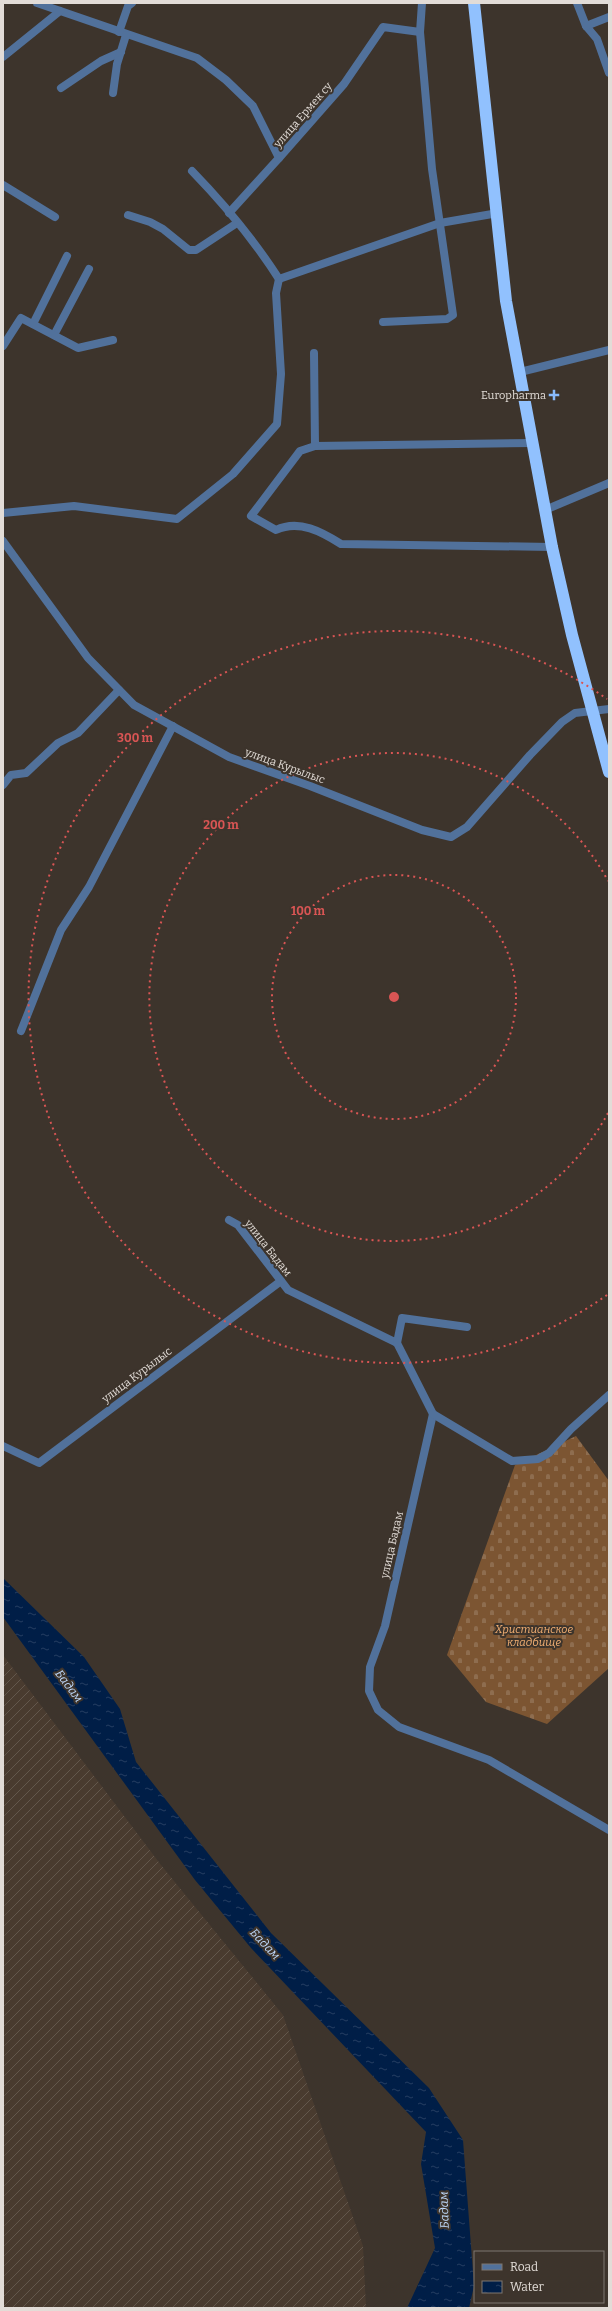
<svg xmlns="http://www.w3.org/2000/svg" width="612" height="2311" font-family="Bitter,serif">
<defs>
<pattern id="industrial-furrows" width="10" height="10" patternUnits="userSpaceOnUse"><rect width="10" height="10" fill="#493b2f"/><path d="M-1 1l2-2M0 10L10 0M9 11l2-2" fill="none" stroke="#63574c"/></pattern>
<pattern id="cemetery-stones" width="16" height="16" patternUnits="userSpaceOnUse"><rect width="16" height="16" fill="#7c5532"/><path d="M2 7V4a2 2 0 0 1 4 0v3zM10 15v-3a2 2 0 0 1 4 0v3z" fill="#8e6d4f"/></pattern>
<pattern id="water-ripples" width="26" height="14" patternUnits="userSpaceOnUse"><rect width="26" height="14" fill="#001e47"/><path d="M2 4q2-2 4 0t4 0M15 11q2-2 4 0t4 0" fill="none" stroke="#253e61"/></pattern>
</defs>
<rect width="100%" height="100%" fill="#3d342c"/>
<path fill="url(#industrial-furrows)" d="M3 1655 161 1865 283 2015 363 2246 366 2308H3Z"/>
<path fill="url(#cemetery-stones)" d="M576 1436 609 1481V1668L547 1724 486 1702 447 1655 515 1465Z"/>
<path fill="url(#water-ripples)" d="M3 1578 84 1657 120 1709 136 1762 271 1933 429 2088 463 2140 474 2286 469 2308H407L435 2248 421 2164 426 2132 251 1948 195 1880 3 1617Z"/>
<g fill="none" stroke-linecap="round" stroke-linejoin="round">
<g stroke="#51719b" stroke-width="8">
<path d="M37 3 197 58 226 80 253 106 279 158 344 84 383 27 420 32"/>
<path d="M577 3 586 26 597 39 609 73"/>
<path d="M586 26 609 17"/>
<path d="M119 32 128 6 132 3"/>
<path d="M3 57 60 11"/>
<path d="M61 88 101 61 121 52"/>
<path d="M113 93 117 64 126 35"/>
<path d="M192 171C224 204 254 240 279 279L440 223 498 213"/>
<path d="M3 185 55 217"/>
<path d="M229 213 279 158"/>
<path d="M128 215 150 222 163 229 189 250H196L237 223"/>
<path d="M383 322 447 319 453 315 432 169 420 32 422 3"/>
<path d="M33 324 67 256"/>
<path d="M54 335 89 269"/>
<path d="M3 346 21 318 78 348 113 340"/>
<path d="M314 353 315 446 533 443"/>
<path d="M520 372 609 350"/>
<path d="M315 446 300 451 251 516 276 530C299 519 322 532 341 544L552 547"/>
<path d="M545 510 609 483"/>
<path d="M3 513 74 506 177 519 233 474 277 424 281 374 276 293 279 279"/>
<path d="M3 541 88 658 134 705 229 757 310 786 422 830 451 837 467 827 530 755 562 722 575 713 609 709"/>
<path d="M3 785 11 775 26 773 58 743 78 733 119 690"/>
<path d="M21 1031 61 930 89 887 173 726"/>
<path d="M229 1220 238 1225 288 1290 397 1343 433 1414 385 1626 370 1667 369 1691 378 1710 399 1727 489 1760 609 1830"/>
<path d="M397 1343 402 1318 467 1327"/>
<path d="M433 1414 512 1461 538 1459 549 1453 571 1429 609 1395"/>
<path d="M3 1446 39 1463 281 1281"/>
</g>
<path stroke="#91c1fe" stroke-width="12" d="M474 3 506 301 552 547 572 635 609 772"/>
</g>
<g fill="none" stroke="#d95554" stroke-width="2" stroke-dasharray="2 4">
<circle cx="394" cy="997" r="122"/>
<path d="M608 1113A244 244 0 1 1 608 881"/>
<path d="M607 1295A366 366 0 1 1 607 699"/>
</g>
<path fill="#88bafc" stroke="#3d342c" stroke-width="1.5" d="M552 389h4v4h4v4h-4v4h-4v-4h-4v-4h4z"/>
<g text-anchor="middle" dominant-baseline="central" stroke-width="4" stroke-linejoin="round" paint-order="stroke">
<g font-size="11" fill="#e2dcd7" stroke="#3d342c">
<text transform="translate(303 115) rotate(-49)">улица Ермек су</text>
<text transform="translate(285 766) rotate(20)">улица Курылыс</text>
<text transform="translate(268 1248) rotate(52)">улица Бадам</text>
<text transform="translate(137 1375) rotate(-37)">улица Курылыс</text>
<text transform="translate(392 1545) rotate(-77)">улица Бадам</text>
</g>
<g font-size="11" fill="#e2dcd7" stroke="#3d342c" text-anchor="end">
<text x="546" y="395">Europharma</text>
</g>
<g font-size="11" font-style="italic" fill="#f4b073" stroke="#3d342c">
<text x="534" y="1629">Христианское<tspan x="534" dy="13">кладбище</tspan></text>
</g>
<g font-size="12" font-style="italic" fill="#c1dcfe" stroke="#3d342c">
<text transform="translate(69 1686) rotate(53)">Бадам</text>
<text transform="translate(265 1944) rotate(47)">Бадам</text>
<text transform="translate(444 2210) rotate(-92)">Бадам</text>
</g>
</g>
<circle cx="394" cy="997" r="6" fill="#d95554" stroke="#3d342c" stroke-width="2"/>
<g font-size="12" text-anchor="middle" font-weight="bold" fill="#d95554" stroke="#3d342c" stroke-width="4" stroke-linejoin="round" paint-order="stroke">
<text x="135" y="742">300 m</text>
<text x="221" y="829">200 m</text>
<text x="308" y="915">100 m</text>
</g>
<rect width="612" height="2311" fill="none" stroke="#e2dcd7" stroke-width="8"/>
<rect x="474" y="2251" width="130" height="52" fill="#3d342c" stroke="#7f7770"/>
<rect x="482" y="2264" width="20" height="6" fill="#51719b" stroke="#7f7770"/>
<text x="510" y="2271" font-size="12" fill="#e2dcd7">Road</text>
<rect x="482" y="2281" width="20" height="12" fill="url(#water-ripples)" stroke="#7f7770"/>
<text x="510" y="2291" font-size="12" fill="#e2dcd7">Water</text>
</svg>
